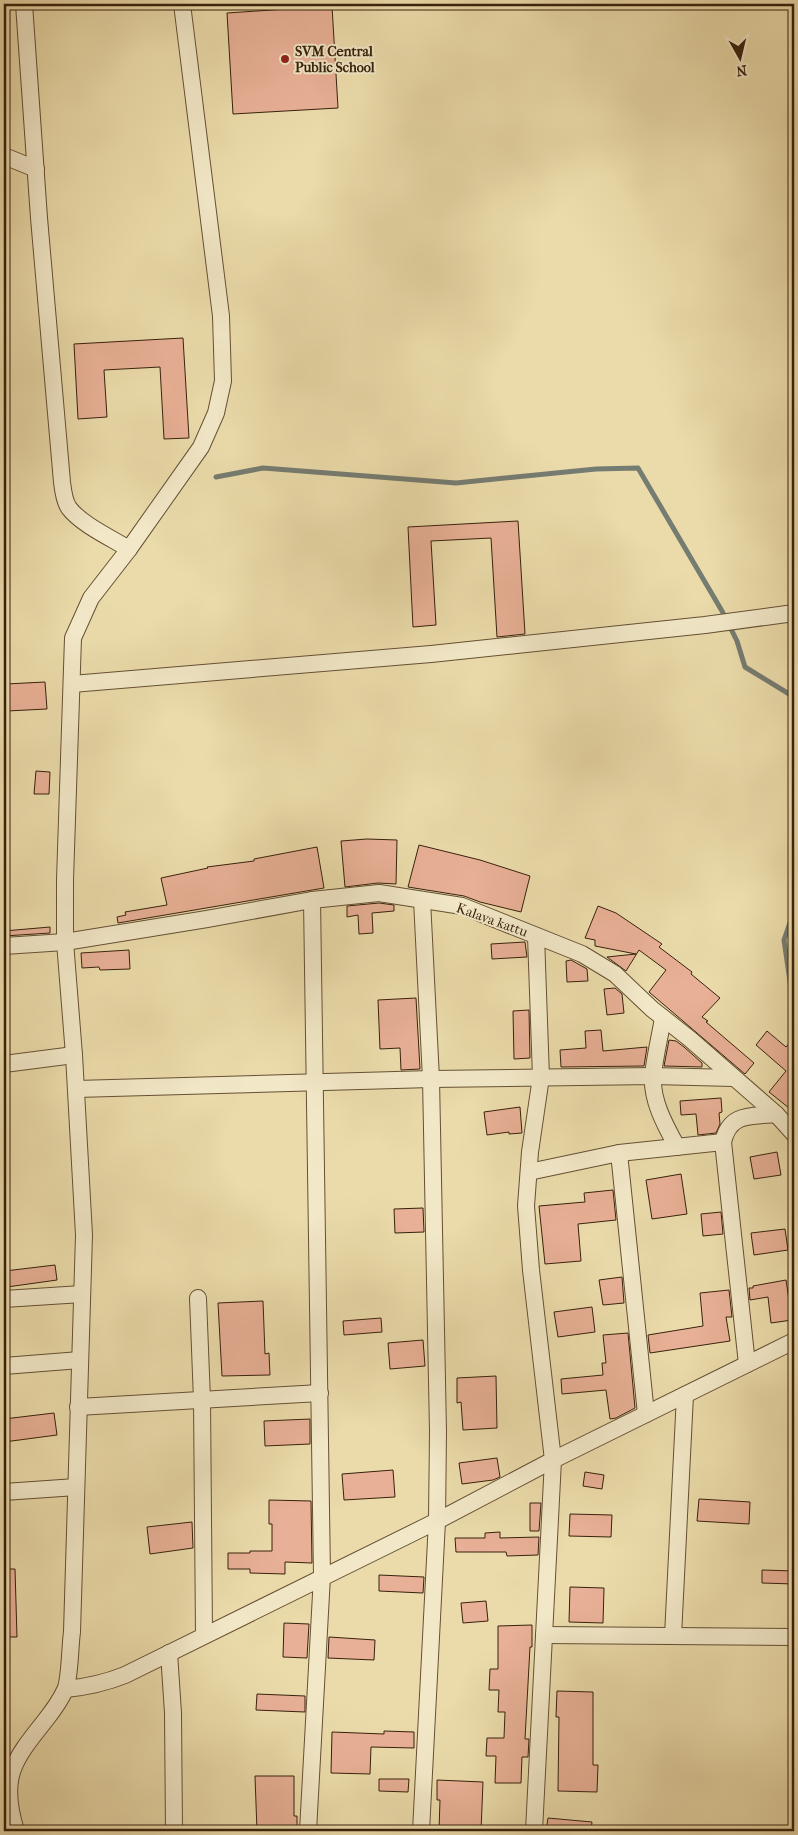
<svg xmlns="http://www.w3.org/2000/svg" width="798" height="1835" font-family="'IM FELL French Canon',serif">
<rect width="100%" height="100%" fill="#ebdbaa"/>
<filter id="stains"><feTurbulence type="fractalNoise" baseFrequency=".004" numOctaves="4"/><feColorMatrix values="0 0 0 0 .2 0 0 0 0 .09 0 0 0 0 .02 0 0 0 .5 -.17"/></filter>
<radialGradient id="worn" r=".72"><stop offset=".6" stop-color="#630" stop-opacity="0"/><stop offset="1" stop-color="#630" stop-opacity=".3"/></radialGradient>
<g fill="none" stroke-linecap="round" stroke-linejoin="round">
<g stroke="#757c71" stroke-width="5">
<path d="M216 477 263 468 456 483 596 469 638 468 722 611 737 641 745 667 794 697"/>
<path d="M794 911 784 940 794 1009"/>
</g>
</g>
<g fill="#e8b096" stroke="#38210c">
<path d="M332 6 338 108 233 114 227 13Z"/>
<path d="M183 338 189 438 164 439 160 367 104 370 107 417 78 419 74 344Z"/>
<path d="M518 521 525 634 497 637 491 538 431 541 436 625 413 627 408 527Z"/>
<path d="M45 682 47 709 7 711 6 684Z"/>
<path d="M36 771 50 772 49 794H34Z"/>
<path d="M367 839 397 840 396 884 378 883 345 887 341 841Z"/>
<path d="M419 845 480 860 530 876 521 912 480 902 464 896 408 887Z"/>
<path d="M317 847 324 888 118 923 117 917 126 915 125 912 167 905 161 878 208 868 207 867 254 861V859Z"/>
<path d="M379 903 394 905V911L372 913 373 933 359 934 358 915 347 917V906Z"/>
<path d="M598 906 616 913 662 944 659 947 692 972 691 974 720 998 702 1017 708 1021 706 1022 754 1063 745 1074 649 992 666 970 639 950 626 971 607 957 636 954 595 946V940L585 938Z"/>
<path d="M50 927V933L4 936V931Z"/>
<path d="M525 942 527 957 492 959 491 944Z"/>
<path d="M129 950 130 969 100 970 99 967 82 968 81 953Z"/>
<path d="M571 960 587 969 588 981 567 982 566 961Z"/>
<path d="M615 988 622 994 624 1013 607 1015 604 989Z"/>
<path d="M416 998 420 1069 401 1070 400 1048 380 1049 378 1000Z"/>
<path d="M529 1010 530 1058 514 1059 513 1011Z"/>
<path d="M601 1030 603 1051 647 1047 644 1066 561 1067 560 1050 586 1048 585 1031Z"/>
<path d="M767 1031 786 1047 794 1038V1112L769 1092 786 1071 756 1045Z"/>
<path d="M669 1040 676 1041 684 1047 702 1063V1067L664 1066Z"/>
<path d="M721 1098 722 1112 719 1113 720 1124 716 1133 698 1135 696 1114 681 1115 680 1101Z"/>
<path d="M520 1107 522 1133 509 1134V1132L487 1135 484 1112Z"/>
<path d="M777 1152 781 1175 754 1179 750 1157Z"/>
<path d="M681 1174 687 1214 652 1219 646 1180Z"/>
<path d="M613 1190 616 1220 578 1224 581 1261 545 1264 539 1206 585 1202 584 1193Z"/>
<path d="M423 1208 424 1232 395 1233 394 1209Z"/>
<path d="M721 1212 723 1234 703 1236 701 1214Z"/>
<path d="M785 1229 788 1250 754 1255 751 1233Z"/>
<path d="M55 1265 57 1280 7 1287 5 1271Z"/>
<path d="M622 1277 624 1303 603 1305 599 1280Z"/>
<path d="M786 1280 792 1320 771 1323 768 1297 750 1300 749 1288H753V1286Z"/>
<path d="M729 1290 732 1317H726L730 1341 650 1353 648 1335 703 1326 700 1293Z"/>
<path d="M263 1301 265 1354 269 1353 270 1375 222 1376 218 1303Z"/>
<path d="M592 1307 595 1332 558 1337 554 1312Z"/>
<path d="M381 1318 382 1332 344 1335 343 1321Z"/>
<path d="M628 1333 635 1408 616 1418 610 1419 606 1390 562 1394 561 1379 603 1375 602 1363H606L603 1335Z"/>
<path d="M423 1340 425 1366 390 1369 388 1343Z"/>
<path d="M496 1376 497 1428 463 1430 461 1402 457 1403V1378Z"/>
<path d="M54 1413 57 1435 4 1442V1419Z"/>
<path d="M310 1419V1444L265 1446 264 1421Z"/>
<path d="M497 1458 500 1477 493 1480 462 1484 459 1463Z"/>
<path d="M393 1470 395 1497 344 1500 342 1474Z"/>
<path d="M585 1472 604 1475 602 1489 583 1486Z"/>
<path d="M699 1499 750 1502 749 1524 697 1521Z"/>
<path d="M269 1500 311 1501 312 1563 285 1562V1574L250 1573V1569H228V1553H250V1551H272V1524H269Z"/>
<path d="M530 1503H541L539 1531H530Z"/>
<path d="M570 1514 612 1515 611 1537 569 1536Z"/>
<path d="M192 1522 193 1548 150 1554 147 1527Z"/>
<path d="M500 1532V1538L539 1537 538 1555 507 1556 506 1552H456L455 1538H485V1533Z"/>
<path d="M4 1569H15L17 1637H4Z"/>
<path d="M762 1570 794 1571V1584L762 1583Z"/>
<path d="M379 1575 424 1577 423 1593 379 1591Z"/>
<path d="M570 1587 604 1588 603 1623 569 1622Z"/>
<path d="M486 1601 488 1621 463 1623 461 1603Z"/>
<path d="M284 1623 309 1624 307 1658 283 1657Z"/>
<path d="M532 1625V1647H530L525 1739H529L528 1757H522L521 1783H495L496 1756H486L487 1738H504L505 1712H498L499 1690H489L490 1669H498V1626Z"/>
<path d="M329 1637 375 1640 374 1660 328 1658Z"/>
<path d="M557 1691 593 1692V1765H598L597 1792 558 1791 559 1717H556Z"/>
<path d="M257 1694 305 1696V1712L256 1710Z"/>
<path d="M384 1731 414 1732V1748L371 1747 370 1774 331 1773 332 1732 384 1734Z"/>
<path d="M255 1776H294V1816H297V1831H257Z"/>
<path d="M379 1779H409L408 1792 379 1791Z"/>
<path d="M437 1780 483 1782 481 1831H439L440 1800H437Z"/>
<path d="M548 1818 592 1822 591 1831H546Z"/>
</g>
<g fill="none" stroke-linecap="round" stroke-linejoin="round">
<g stroke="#655034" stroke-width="18">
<g id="street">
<path d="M24 4 39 218 62 482C63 490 64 501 69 508 81 524 111 538 129 549"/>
<path d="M4 156 36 169"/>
<path d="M72 684 431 654 705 625 794 613"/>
<path d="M4 946 65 942 207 919 312 900 379 893 462 906 582 954 615 974 652 1009 690 1039 776 1114 794 1134"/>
<path d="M663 1018C660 1036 655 1056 653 1075 651 1100 665 1125 677 1147"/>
<path d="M4 1064 74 1055"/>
<path d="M76 1089 431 1079 653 1076 733 1078"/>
<path d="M619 1153 646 1414"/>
<path d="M529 1172 619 1153 723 1142"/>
<path d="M198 1298 202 1400 204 1635"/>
<path d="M4 1299 82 1294"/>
<path d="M747 1364 723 1142C730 1112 751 1117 776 1114"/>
<path d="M4 1366 80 1360"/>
<path d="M78 1407 320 1393"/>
<path d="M4 1492 76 1487"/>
<path d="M544 1635 794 1637"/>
<path d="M673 1636 685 1395"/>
<path d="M169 1653 173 1713 174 1831"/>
<path d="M66 1689C87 1687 105 1683 125 1675L437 1521 553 1460 794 1341"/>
<path d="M16 1831C0 1779 12 1762 44 1722 52 1712 60 1701 65 1690 70 1680 70 1645 72 1632L84 1235 74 1055 65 942V880L73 638 91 598 129 549 201 447 216 413 223 381 221 316 182 4"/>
<path d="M308 1831 322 1576 312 900"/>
<path d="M421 1831 437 1521 438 1431 431 1079 422 900"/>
<path d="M534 1831 553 1460 531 1270 526 1206 530 1152 541 1077 536 936"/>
</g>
</g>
<use href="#street" stroke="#f2e8c8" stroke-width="16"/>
</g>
<circle fill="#8f2418" stroke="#f2e8c8" stroke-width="2" cx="285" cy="59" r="5"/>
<g text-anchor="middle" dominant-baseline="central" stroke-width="4" stroke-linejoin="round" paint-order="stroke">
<g font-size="14" font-weight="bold" fill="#38210c" stroke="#f2e8c8" text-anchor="start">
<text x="295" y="51">SVM Central<tspan x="295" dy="16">Public School</tspan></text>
</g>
<g font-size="14" fill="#38210c" stroke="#f2e8c8">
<text transform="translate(492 920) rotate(20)">Kalava kattu</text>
</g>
</g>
<rect width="798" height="1835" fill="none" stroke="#ebdbaa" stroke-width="20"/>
<rect x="5" y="5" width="788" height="1825" fill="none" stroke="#38210c" stroke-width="2.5"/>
<rect x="10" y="10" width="778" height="1815" fill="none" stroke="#38210c"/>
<g transform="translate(740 58) rotate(172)" stroke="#f2e8c8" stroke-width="4" paint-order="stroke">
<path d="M0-4L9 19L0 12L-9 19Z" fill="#38210c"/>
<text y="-8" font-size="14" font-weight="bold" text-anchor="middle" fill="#38210c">N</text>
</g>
<rect width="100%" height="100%" filter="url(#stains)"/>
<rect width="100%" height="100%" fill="url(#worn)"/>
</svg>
